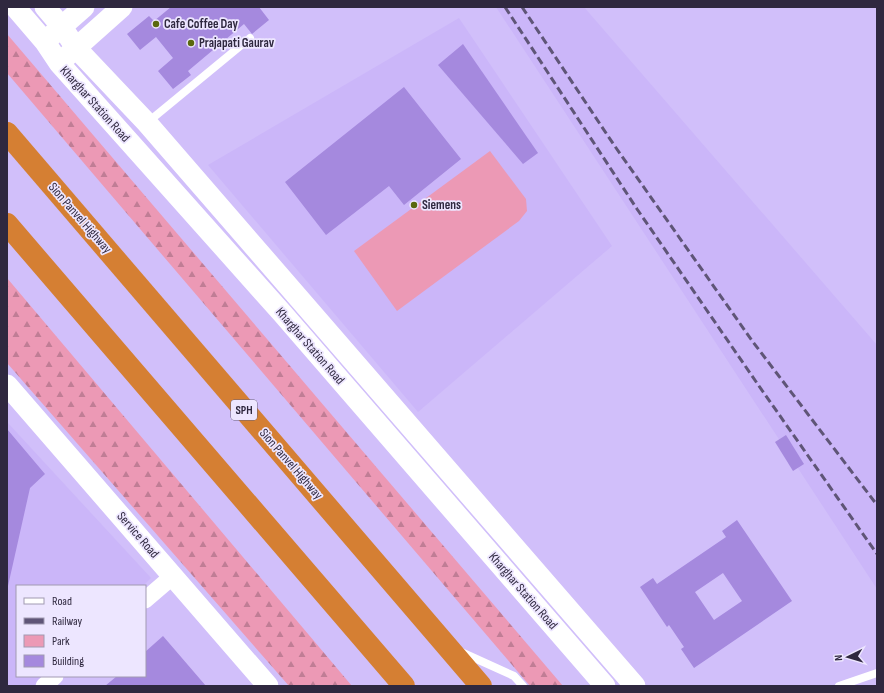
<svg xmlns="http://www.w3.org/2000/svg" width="884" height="693" font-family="'Sofia Sans Condensed',sans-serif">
<defs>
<pattern id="forest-firs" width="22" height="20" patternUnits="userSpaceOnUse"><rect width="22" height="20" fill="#ec99b5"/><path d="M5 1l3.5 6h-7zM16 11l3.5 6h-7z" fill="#c07d95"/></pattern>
</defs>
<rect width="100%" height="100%" fill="#d1bffa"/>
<g fill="#cbb6f9">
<path d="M496 7H584L877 345V589Z"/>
<path d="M459 18 612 246 418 412 208 165Z"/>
<path d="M7 422 151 578 143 586H17V676H47L36 686H7Z"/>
</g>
<path fill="#ec99b5" d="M490 151 526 199 527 211 519 221 397 311 354 251Z"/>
<g fill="url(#forest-firs)">
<path d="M7 34 563 686H530L7 73Z"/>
<path d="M7 278 352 686H289L7 363Z"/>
</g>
<g fill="#a589de" fill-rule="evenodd">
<path d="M171 7H259L269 20 252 34 244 24 188 71 191 75 173 89 158 71 173 58 156 37 140 50 127 34 149 16 154 21Z"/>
<path d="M463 44 538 153 523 164 438 65Z"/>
<path d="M404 87 461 159 404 205 389 186 326 235 285 182Z"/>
<path d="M7 429 45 474 30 488 8 586Z"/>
<path d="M786 435 804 464 793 471 775 442Z"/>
<path d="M737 520 792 601 694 668 681 649 684 647 669 625 667 627 640 587 653 578 657 584 726 537 722 531ZM723 573 742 601 714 620 695 592Z"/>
<path d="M163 636 206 686H105L117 676H145V652Z"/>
</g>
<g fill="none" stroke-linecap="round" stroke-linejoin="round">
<g stroke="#fff" stroke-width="8">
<path d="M148 122 250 38"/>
<path d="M461 652 514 676 523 686"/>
<path d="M839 686 877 673"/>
</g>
<g stroke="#fff" stroke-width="17">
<path d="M145 600 173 576"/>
<path d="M44 686 55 676"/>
</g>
<g stroke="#fff" stroke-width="21">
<path d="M15 7 45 42 59 63 282 313 605 686"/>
<path d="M45 7 62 27 76 48 147 123 635 686"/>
<path d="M51 36 84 7"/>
<path d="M67 56 122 7"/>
<path d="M7 385 268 686"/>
</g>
<g stroke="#d57f33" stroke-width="22">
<path d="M7 133 481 686"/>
<path d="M7 224 404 686"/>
</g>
<g stroke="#5f5577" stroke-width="3" stroke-dasharray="8 4" stroke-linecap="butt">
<path d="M505 7 637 209 759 386 877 554"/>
<path d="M522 7 614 145 753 342 877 505"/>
</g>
</g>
<g fill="#5a680e" stroke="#ede6ff" stroke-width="1.5">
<circle cx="156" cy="24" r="4"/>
<circle cx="191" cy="43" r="4"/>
<circle cx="414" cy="205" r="4"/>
</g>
<g text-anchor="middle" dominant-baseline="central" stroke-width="3.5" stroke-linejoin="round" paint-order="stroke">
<rect fill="#ede6ff" stroke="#686179" stroke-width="1" x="231" y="400" width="26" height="20" rx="3"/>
<g font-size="12" font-weight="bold" fill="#2f283f">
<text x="244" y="410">SPH</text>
</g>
<g font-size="13" font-weight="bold" fill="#2f283f" stroke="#ede6ff" text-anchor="start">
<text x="164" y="24">Cafe Coffee Day</text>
<text x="199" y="43">Prajapati Gaurav</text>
<text x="422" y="205">Siemens</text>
</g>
<g font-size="13" fill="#2f283f" stroke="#ede6ff">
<text transform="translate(95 104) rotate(48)">Kharghar Station Road</text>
<text transform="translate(80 218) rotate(49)">Sion Panvel Highway</text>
<text transform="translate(310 346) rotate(49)">Kharghar Station Road</text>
<text transform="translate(291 464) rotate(49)">Sion Panvel Highway</text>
<text transform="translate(138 535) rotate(49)">Service Road</text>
<text transform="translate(523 591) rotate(49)">Kharghar Station Road</text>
</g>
</g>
<rect width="884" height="693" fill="none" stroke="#2f283f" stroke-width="16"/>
<rect x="16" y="585" width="130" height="92" fill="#ede6ff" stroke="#a19ab2"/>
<rect x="24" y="598" width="20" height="6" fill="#ffffff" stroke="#a19ab2"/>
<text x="52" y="605" font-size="12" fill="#2f283f">Road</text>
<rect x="24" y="618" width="20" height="6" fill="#5f5577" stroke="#a19ab2"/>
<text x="52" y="625" font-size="12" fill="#2f283f">Railway</text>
<rect x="24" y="635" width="20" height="12" fill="#ec99b5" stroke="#a19ab2"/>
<text x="52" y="645" font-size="12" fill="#2f283f">Park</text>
<rect x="24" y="655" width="20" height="12" fill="#a589de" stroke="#a19ab2"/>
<text x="52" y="665" font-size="12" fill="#2f283f">Building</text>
<g transform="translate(848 657) rotate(265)" stroke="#ede6ff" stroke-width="3" paint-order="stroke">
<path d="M0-3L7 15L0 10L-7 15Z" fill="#2f283f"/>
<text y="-6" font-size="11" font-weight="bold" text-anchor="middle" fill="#2f283f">N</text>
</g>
</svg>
